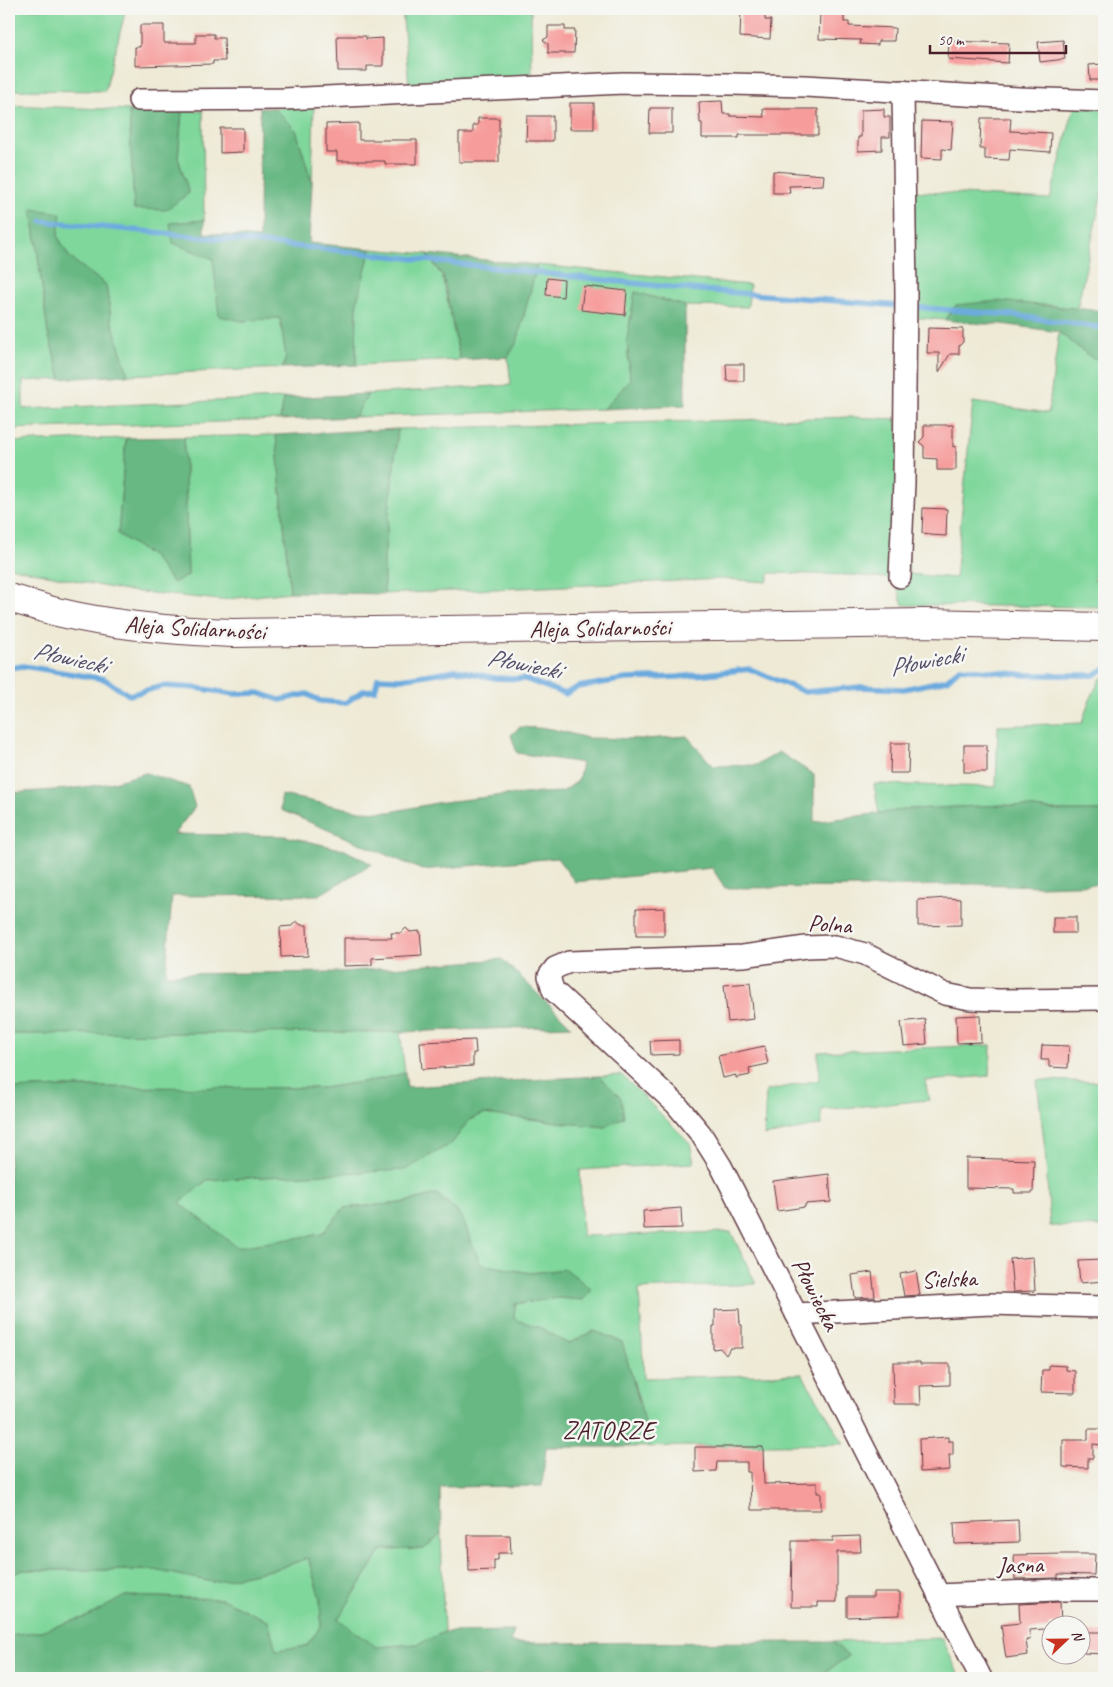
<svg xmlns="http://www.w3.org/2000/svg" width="1113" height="1687" font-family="Caveat,sans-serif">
<rect width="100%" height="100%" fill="#f6f6f2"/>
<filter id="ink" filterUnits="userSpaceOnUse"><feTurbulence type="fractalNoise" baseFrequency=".02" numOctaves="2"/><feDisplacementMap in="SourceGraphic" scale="10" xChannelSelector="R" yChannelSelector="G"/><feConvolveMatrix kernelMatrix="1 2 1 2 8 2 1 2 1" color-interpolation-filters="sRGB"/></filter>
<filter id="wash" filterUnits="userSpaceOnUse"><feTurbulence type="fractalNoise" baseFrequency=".0096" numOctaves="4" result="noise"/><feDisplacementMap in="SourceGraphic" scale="20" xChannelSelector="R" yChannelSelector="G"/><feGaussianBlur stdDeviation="1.12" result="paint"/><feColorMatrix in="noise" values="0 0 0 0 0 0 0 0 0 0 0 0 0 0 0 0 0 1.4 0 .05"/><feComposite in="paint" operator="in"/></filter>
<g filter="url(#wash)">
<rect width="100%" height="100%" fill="#eeead6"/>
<g fill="#7fd79b" stroke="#647b63">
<path d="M9 9H126L105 91 9 90Z"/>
<path d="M402 9H531L532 81 409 86Z"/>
<path d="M1075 104 1104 109V183L1077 309 1050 305H956L945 320 909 317V191L1050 199Z"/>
<path d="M9 105 129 110 134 209 189 193 178 158 182 111H203L204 220 170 223 213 259 242 321 280 318 286 357 283 368 128 375 111 319 106 285 70 258 58 237 32 210 48 333 61 379 23 381V409L284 398 280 420 9 429Z"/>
<path d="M314 105 312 183 296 130 274 108Z"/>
<path d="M371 249 427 254 442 276 460 360 356 365 357 301Z"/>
<path d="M537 265 750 285 748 307 685 306 635 292 627 339 630 380 604 409 355 417 368 394 511 385 508 357 517 342Z"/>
<path d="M1059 332 1093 359 1104 355V521L1094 580 1104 581V607L903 605 894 579 851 575 770 573 767 582 724 579 384 594V558L398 429 853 417 897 419 909 574 955 578 973 402 1048 413Z"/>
<path d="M276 435 290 592 220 600 121 590 9 567V442L126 438 118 534 153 557 173 583 188 575 184 437Z"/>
<path d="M1104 677V811H1061L1006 805 910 809 879 814 874 784 996 787 998 726 1082 723 1088 704 1100 679Z"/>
<path d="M400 1032 405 1073 381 1079 323 1088 65 1087 9 1089V1034Z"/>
<path d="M991 1045 990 1076 925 1081 929 1100 821 1110 822 1125 764 1136 766 1091 819 1080 818 1052Z"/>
<path d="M622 1075 690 1143 694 1163 580 1170 582 1236 731 1232 756 1284 639 1289 644 1378 802 1374 844 1444 627 1447 645 1422 622 1342 594 1331 568 1344 541 1328 514 1319 515 1304 558 1298 583 1300 565 1269 531 1273 480 1264 461 1215 437 1194 401 1203 344 1208 322 1234 237 1248 180 1203 207 1180 405 1169 452 1143 469 1120 483 1114 605 1127 621 1098 599 1076Z"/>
<path d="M1037 1080 1104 1082V1227L1050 1226 1045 1150Z"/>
<path d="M441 1533 444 1632 419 1644 376 1647 338 1619 382 1550 424 1549Z"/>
<path d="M308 1558 320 1598 321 1626 307 1646 276 1651 268 1621 222 1599 125 1596 89 1616 37 1632 9 1635V1576L22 1570H155L213 1582 280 1568Z"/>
<path d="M942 1638 960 1678H816L849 1656 832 1642Z"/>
</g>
<g fill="#67b883" stroke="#586c57">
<path d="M260 108H274L296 130 312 183 309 243 371 249 357 301 356 365 283 368 286 357 280 318 242 321 219 316 213 259 173 243 170 223 204 220V233L259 238Z"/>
<path d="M129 110 182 111 178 158 189 193 166 210 134 209Z"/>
<path d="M32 209 61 213 58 237 70 258 106 285 111 319 128 375 61 379 48 333Z"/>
<path d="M427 254 537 265 517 342 508 357 460 360 443 276Z"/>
<path d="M635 292 685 306V405L604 409 630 380 627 339Z"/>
<path d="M998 301 1104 311V355L1093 359 1059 332 1002 324H984L945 320 956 305Z"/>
<path d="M368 394 355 417 280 420 284 398Z"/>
<path d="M398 429 384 558V594L290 592 276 435Z"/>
<path d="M184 437 188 575 173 583 153 557 118 534 126 438Z"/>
<path d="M520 727 552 729 588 738 645 739 687 736 713 766 757 765 779 752 814 775V822L910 809 1006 805 1061 811H1104V884L1041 886 973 884 877 887 725 888 712 868 575 882 557 858 422 870 281 810V795L360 811 390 812 436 803 504 795 562 792 578 781 582 763 517 753 511 735Z"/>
<path d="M146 773 189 787 195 807 174 834 285 836 345 850 372 864 319 895 172 896 166 974 340 972 502 959 571 1026 400 1032 9 1034V793L69 789 106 784Z"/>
<path d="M405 1073 407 1087 599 1076 621 1098 624 1117 605 1127 483 1114 469 1120 452 1143 405 1170 207 1180 180 1203 237 1247 322 1234 344 1208 401 1203 437 1194 461 1215 480 1264 531 1273 566 1269 592 1290 583 1300 558 1298 515 1304 514 1319 541 1328 568 1344 594 1331 622 1342 645 1422 627 1447H546L542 1486 440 1487 441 1533 424 1549 382 1550 338 1619 376 1647 419 1644 444 1632 514 1631 510 1643 832 1642 849 1656 816 1678H9V1635L37 1632 89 1616 125 1596 222 1599 268 1621 276 1650 307 1646 321 1626 320 1598 308 1558 280 1568 213 1582 155 1570H22L9 1576V1089L65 1087 323 1088 381 1079Z"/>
</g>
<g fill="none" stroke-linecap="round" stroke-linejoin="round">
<g stroke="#6caade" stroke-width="5.5">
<path d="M42 221 353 252 677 288 1012 315 1104 328"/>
<path d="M9 668 23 666 104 679 129 695 163 686 197 688 234 694 259 693 280 700 307 694 320 701 345 703 363 691 375 690 378 678 401 679 456 670 495 678 525 679 565 694 578 687 626 679 678 677 750 669 805 692 861 687 904 689 947 680 960 668 1026 675H1094L1104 669"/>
</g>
</g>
<g id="blocks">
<g fill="#f69c9b">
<path d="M741 10 765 11V20H771L770 39 740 37Z"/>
<path d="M820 12 844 13V22H849V26L895 28 894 41H878V45L860 44 861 40 819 39Z"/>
<path d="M140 25H164V43H196V34H214V38H224L225 61H213V64L135 66V47H140Z"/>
<path d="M548 26H565V30H575L574 53H548V44L543 40 548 37Z"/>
<path d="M337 36H366V39L383 38V66H367V71H338Z"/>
<path d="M1063 40 1065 59 1040 62 1038 42Z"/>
<path d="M949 41 1009 43 1008 63 948 59Z"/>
<path d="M1104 64V80H1090L1089 65Z"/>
<path d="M722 101 723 114H730V116L764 117 763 109H818V135H739V138H702V123H700L699 102Z"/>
<rect x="570" y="103" width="24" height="26"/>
<path d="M650 108H672V133H649Z"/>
<path d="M884 109V117H890V137H882V150L858 151V137H861V110Z"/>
<path d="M527 116H553V141H526Z"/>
<path d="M478 118H499V162H459V133H473V125H478Z"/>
<path d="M981 118H1011L1010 131 1051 133 1050 152 1010 149 1009 160 985 159V149H980Z"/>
<path d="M922 121 953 122 951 150 942 149V159L921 158Z"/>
<path d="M359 123V140H417V164H385V161H337V152H326V124Z"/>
<path d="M220 128H243V152L220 153Z"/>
<path d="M773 171 824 175 823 185 789 186 790 193H773Z"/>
<path d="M547 278 564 280 563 297 546 295Z"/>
<path d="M584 286 627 291 625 315 581 310Z"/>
<path d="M928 328 963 329V342L959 346V354H950L939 372V353H927Z"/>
<path d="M726 364H744V381H727Z"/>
<path d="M924 425H953V447L956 446V470H937V459L924 458V446L919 442 924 437Z"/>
<path d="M923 508 947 509 946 536 930 535 931 534 922 533Z"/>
<path d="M891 743H909L908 773H890Z"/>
<rect x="964" y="745" width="23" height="27"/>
<path d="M947 898 961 899V925L918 926V900Z"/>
<path d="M664 908V936H636V909Z"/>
<rect x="1053" y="917" width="23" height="16"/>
<path d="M296 921 301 925H307L308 956 281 957 280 927 292 926Z"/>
<path d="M406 928 410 932 420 931 422 955 372 958V965L344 966V938H392L391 933H401Z"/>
<path d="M750 983 754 1019 728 1022 724 985Z"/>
<path d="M980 1015 981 1042 957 1043 956 1016Z"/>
<path d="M925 1019 927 1044 904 1046 901 1022Z"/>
<path d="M475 1040 476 1053H473V1066L422 1069 420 1042Z"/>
<path d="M679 1040V1054L651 1055 650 1041Z"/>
<path d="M1042 1045 1069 1046 1068 1068 1049 1067V1060H1041Z"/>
<path d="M764 1046 768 1064 749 1068 750 1075 736 1078V1075L723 1078 718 1056Z"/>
<path d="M966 1158 1034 1160 1033 1193H1014V1189L966 1188Z"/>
<path d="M829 1174 831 1202 805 1204V1207L777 1211 773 1181Z"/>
<path d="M681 1208 682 1228 644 1229 643 1211Z"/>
<path d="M1033 1257 1035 1291 1013 1292 1010 1259Z"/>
<path d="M1103 1260 1104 1281 1080 1283 1078 1261Z"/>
<path d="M916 1271 920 1295 904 1296 900 1274Z"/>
<path d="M872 1272 875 1297 855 1298 852 1275Z"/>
<path d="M739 1309 740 1325H742V1348H730L726 1355 720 1348 713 1349V1326H715V1310Z"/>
<path d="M893 1362H920V1364H950V1385L920 1386 921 1404H894Z"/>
<path d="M1049 1365 1066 1366V1370L1075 1371V1393L1041 1392 1042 1370H1049Z"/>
<path d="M1088 1429H1103L1102 1445 1093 1444V1458H1088V1468L1063 1467V1440H1088Z"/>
<path d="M948 1437V1441H953V1455H949L950 1470 920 1472 919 1439Z"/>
<path d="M695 1447H763L764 1484 817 1483V1493H821V1510H751L750 1472H747V1462H717L716 1471 695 1472Z"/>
<path d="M1018 1520 1019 1542 955 1544 954 1523Z"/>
<path d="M468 1535H510L511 1553H498V1560H494V1570L469 1571Z"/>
<path d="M860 1536 861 1552H837V1602H818V1607H791L792 1541H833V1537Z"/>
<path d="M1064 1554H1095L1094 1575 1058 1574V1578L1015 1579 1014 1555Z"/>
<path d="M873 1592H900V1615L847 1617V1597H873Z"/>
<path d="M1060 1602 1061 1624H1050V1627L1046 1629 1029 1630 1030 1640H1026L1028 1655 1006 1658 1001 1625 1020 1623 1019 1604Z"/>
<path d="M1084 1632H1104V1654L1084 1653Z"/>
</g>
</g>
</g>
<g filter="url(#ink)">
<use href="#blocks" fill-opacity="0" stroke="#633d45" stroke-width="1"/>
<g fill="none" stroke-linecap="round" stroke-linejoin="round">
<g stroke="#633d45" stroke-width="24">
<g id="street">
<path d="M139 100 284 99 623 83 731 84 805 86 1019 98 1104 101"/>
<path d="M900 577 904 482 906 295 903 91"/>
<path d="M796 1314 991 1304 1104 1307"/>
<path d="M938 1595 1056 1590H1104"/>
<path d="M981 1678 721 1166 701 1134 676 1104 553 990 549 976 555 968 569 962 743 956 806 947 835 946 865 954 945 994 970 999 999 1000 1104 999"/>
</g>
</g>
<g stroke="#633d45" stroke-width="30">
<path id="secondary" d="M9 598C25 602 41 608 57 612 115 626 174 631 233 633L925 623 1104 627"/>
</g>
<use href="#street" stroke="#fff" stroke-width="21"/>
<use href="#secondary" stroke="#fff" stroke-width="28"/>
</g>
</g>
<g text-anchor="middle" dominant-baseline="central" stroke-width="5" stroke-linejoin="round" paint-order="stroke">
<g font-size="24" fill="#4a1f2b" stroke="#f6f6f2">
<text transform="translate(195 628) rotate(3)">Aleja Solidarności</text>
<text transform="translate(600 628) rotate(-1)">Aleja Solidarności</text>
<text transform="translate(830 924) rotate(4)">Polna</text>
<text transform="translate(949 1279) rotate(-2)">Sielska</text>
<text transform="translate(816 1294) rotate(63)">Płowiecka</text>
<text transform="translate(1020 1565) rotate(-2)">Jasna</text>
</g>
<g font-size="25" font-style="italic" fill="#56506a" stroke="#f6f6f2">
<text transform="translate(70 658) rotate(12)">Płowiecki</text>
<text transform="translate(926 661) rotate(-11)">Płowiecki</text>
<text transform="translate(524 664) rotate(11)">Płowiecki</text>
</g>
<g font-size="25" letter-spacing="1" fill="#4a1f2b" stroke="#f6f6f2">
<text x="609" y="1431">ZATORZE</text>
</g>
</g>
<rect width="1113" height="1687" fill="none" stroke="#f6f6f2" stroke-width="30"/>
<g transform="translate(1066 1640) rotate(68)"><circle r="24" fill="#f6f6f2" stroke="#b1a0a2"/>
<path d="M0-4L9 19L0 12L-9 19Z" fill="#c8321e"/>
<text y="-8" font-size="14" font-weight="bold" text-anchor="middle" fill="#4a1f2b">N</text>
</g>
<path d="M930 45v8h136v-8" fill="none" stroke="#4a1f2b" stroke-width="2.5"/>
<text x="938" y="45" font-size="15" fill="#4a1f2b" stroke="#f6f6f2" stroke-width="4" paint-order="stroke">50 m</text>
</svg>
